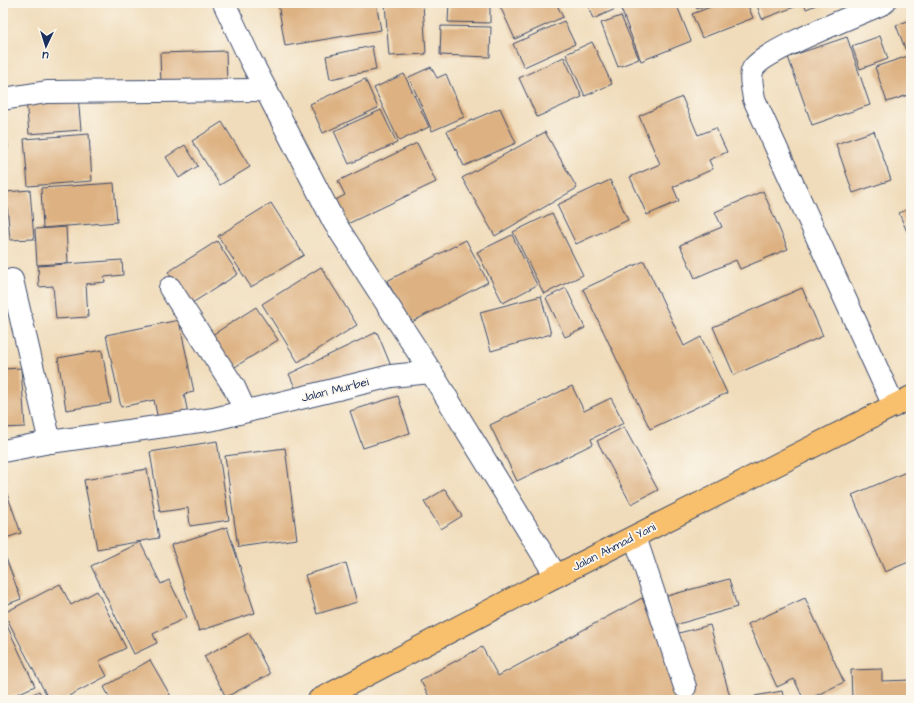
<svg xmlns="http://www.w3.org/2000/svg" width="914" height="703" font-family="'Architects Daughter',sans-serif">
<rect width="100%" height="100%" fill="#fbf7ec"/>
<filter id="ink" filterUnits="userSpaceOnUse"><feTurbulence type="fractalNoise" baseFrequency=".025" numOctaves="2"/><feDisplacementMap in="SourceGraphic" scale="8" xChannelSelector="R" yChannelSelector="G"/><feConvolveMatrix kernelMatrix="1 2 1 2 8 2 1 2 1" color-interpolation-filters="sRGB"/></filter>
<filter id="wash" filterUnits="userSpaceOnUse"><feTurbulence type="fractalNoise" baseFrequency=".012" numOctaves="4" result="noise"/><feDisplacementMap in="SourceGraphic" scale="16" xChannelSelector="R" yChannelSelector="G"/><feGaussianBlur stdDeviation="0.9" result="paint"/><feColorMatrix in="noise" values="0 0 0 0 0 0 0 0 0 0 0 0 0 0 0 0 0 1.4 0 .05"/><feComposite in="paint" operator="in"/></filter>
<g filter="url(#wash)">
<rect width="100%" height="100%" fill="#f0dcba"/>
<g id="blocks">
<g fill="#ddb181">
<path d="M278 3H376L381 30 285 46Z"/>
<path d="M385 3H423L426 54 389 56Z"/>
<path d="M449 3H490V23L448 22Z"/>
<path d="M501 3H556L563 17 515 39 499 4Z"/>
<path d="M587 3H629L593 19Z"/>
<path d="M637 3H676L691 41 641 61 621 9Z"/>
<path d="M694 3H712L697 9Z"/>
<path d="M721 3H747L753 18 702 38 692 14Z"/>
<path d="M756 3H799L800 5 762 19Z"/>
<path d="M804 3H821L806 9Z"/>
<path d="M621 16 639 59 618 67 601 23Z"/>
<path d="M911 20V50L906 51 896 25Z"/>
<path d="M564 21 575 44 524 67 513 44Z"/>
<path d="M441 26 491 27 490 57 440 55Z"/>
<path d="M880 36 888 59 860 69 852 46Z"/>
<path d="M847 37 870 105 812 125 788 57Z"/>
<path d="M592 42 612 84 585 96 566 54Z"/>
<path d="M372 46 376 70 330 79 326 56Z"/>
<path d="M226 51 227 84 161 87 160 53Z"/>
<path d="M911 55V94L887 102 875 67Z"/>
<path d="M564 57 582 97 537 117 519 78Z"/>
<path d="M431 67 437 78 446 74 464 117 432 131 409 77Z"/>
<path d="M404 74 429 127 399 141 374 88Z"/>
<path d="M365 79 378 108 323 133 310 104Z"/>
<path d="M78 96 81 130 29 134 26 100Z"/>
<path d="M682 97 698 135 716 128 727 152 709 160 713 169 673 187 679 201 647 215 630 177 660 164 639 116Z"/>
<path d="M500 108 516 143 464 166 447 131Z"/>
<path d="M381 110 397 143 349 164 334 131Z"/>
<path d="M3 112H5L8 148H3Z"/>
<path d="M222 122 250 167 220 185 192 141Z"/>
<path d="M874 131 891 180 853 193 836 144Z"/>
<path d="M545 132 577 188 495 236 462 178Z"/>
<path d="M89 134 92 181 28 186 24 139Z"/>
<path d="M417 143 436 182 341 227 330 203 345 195 338 181Z"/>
<path d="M185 145 198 166 179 178 166 157Z"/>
<path d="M610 180 628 220 576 244 557 205Z"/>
<path d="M114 183 117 222 43 228 41 188Z"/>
<path d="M30 190 34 239 10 240 6 192Z"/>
<path d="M763 191 788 249 740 269 736 260 695 278 680 245 722 227 715 212Z"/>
<path d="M3 194 6 217H3Z"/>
<path d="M271 203 304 255 251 287 218 236Z"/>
<path d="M911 208V241L899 213Z"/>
<path d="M552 213 583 275 544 294 513 232Z"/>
<path d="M66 227 68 263 37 265 35 229Z"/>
<path d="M512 235 537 285 503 303 477 252Z"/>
<path d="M466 240 488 282 410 323 387 281Z"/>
<path d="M217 241 238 274 189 305 168 272Z"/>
<path d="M122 260 123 275 104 277 105 282 86 284 88 317 56 319 53 286 39 287 38 266Z"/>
<path d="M644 261 684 346 701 337 727 393 650 429 583 289Z"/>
<path d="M321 267 357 325 298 362 262 304Z"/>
<path d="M566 288 585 328 565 337 546 298Z"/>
<path d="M802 288 823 336 734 375 713 327Z"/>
<path d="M541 296 551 334 491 351 480 312Z"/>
<path d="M256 307 278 340 230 370 209 337Z"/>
<path d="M179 320 194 392 184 394 188 414 158 420 154 400 121 407 106 335Z"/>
<path d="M377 332 393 371 298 394 289 374Z"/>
<path d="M102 350 111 403 66 410 58 358Z"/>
<path d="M21 368 25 427 3 428V369Z"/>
<path d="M572 386 584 411 611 398 624 423 591 439 593 444 517 481 490 425Z"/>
<path d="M398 396 410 433 363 448 350 411Z"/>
<path d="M624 427 658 490 631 504 597 441Z"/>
<path d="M217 441 229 520 190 526 188 508 160 512 150 452Z"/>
<path d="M285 448 297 539 238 547 225 456Z"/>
<path d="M147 469 159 538 97 549 84 480Z"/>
<path d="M911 470V561L885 572 852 495Z"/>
<path d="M3 483 21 533 3 539Z"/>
<path d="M445 489 462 516 441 529 424 502Z"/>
<path d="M227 527 255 613 199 631 171 545Z"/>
<path d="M140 542 161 584 169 580 187 617 153 634 157 643 134 654 91 566Z"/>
<path d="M3 550 21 599 3 606Z"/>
<path d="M346 563 357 602 317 614 305 575Z"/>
<path d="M729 579 737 607 675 625 667 596Z"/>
<path d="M60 584 71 605 97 591 126 648 99 661 107 676 61 700H49L4 613Z"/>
<path d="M642 598 686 700H431L420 680 482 647 498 676Z"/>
<path d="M805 598 844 682 807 700H804L794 679 777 687 748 624Z"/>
<path d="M3 617 35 686 4 700H3Z"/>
<path d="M710 625 731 700H693L675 634Z"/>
<path d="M249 633 270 674 226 697 204 656Z"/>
<path d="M150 660 173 700H111L104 687Z"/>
<path d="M882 669V681L911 680V700H852L851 670Z"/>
<path d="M39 691 44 700H22Z"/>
<path d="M782 691 784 700H755V696Z"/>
</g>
</g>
</g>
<g filter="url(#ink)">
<use href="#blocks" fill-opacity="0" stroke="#3b496c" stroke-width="1"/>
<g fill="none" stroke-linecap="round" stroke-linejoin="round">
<g stroke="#3b496c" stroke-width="24">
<g id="street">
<path d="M224 3 250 59 334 222 431 372"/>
<path d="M884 3C862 13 762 51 753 69 749 77 753 90 754 99L894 406"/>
<path d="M3 99 47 92 266 90"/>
<path d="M12 280 50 442"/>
<path d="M170 288 234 387 245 411"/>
<path d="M3 451 50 442 214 419 391 376 431 372 556 576"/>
<path d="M635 537 685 687"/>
</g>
</g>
<g stroke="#3b496c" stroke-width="24">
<path id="highway" d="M319 700 556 576 911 397"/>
</g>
<use href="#street" stroke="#fff" stroke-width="22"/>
<use href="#highway" stroke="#f8bf6c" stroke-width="22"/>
</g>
</g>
<g text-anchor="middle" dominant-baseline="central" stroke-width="3.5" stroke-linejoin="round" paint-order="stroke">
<g font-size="12" fill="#1b2f5e" stroke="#fbf7ec">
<text transform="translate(335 390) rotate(-14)">Jalan Murbei</text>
<text transform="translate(614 547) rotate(-27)">Jalan Ahmad Yani</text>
</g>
</g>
<rect width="914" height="703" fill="none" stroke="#fbf7ec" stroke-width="16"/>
<g transform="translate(46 46) rotate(184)" stroke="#fbf7ec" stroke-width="3" paint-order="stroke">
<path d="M0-3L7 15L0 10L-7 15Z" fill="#1b2f5e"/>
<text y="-6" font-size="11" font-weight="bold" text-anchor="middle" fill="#1b2f5e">U</text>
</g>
</svg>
